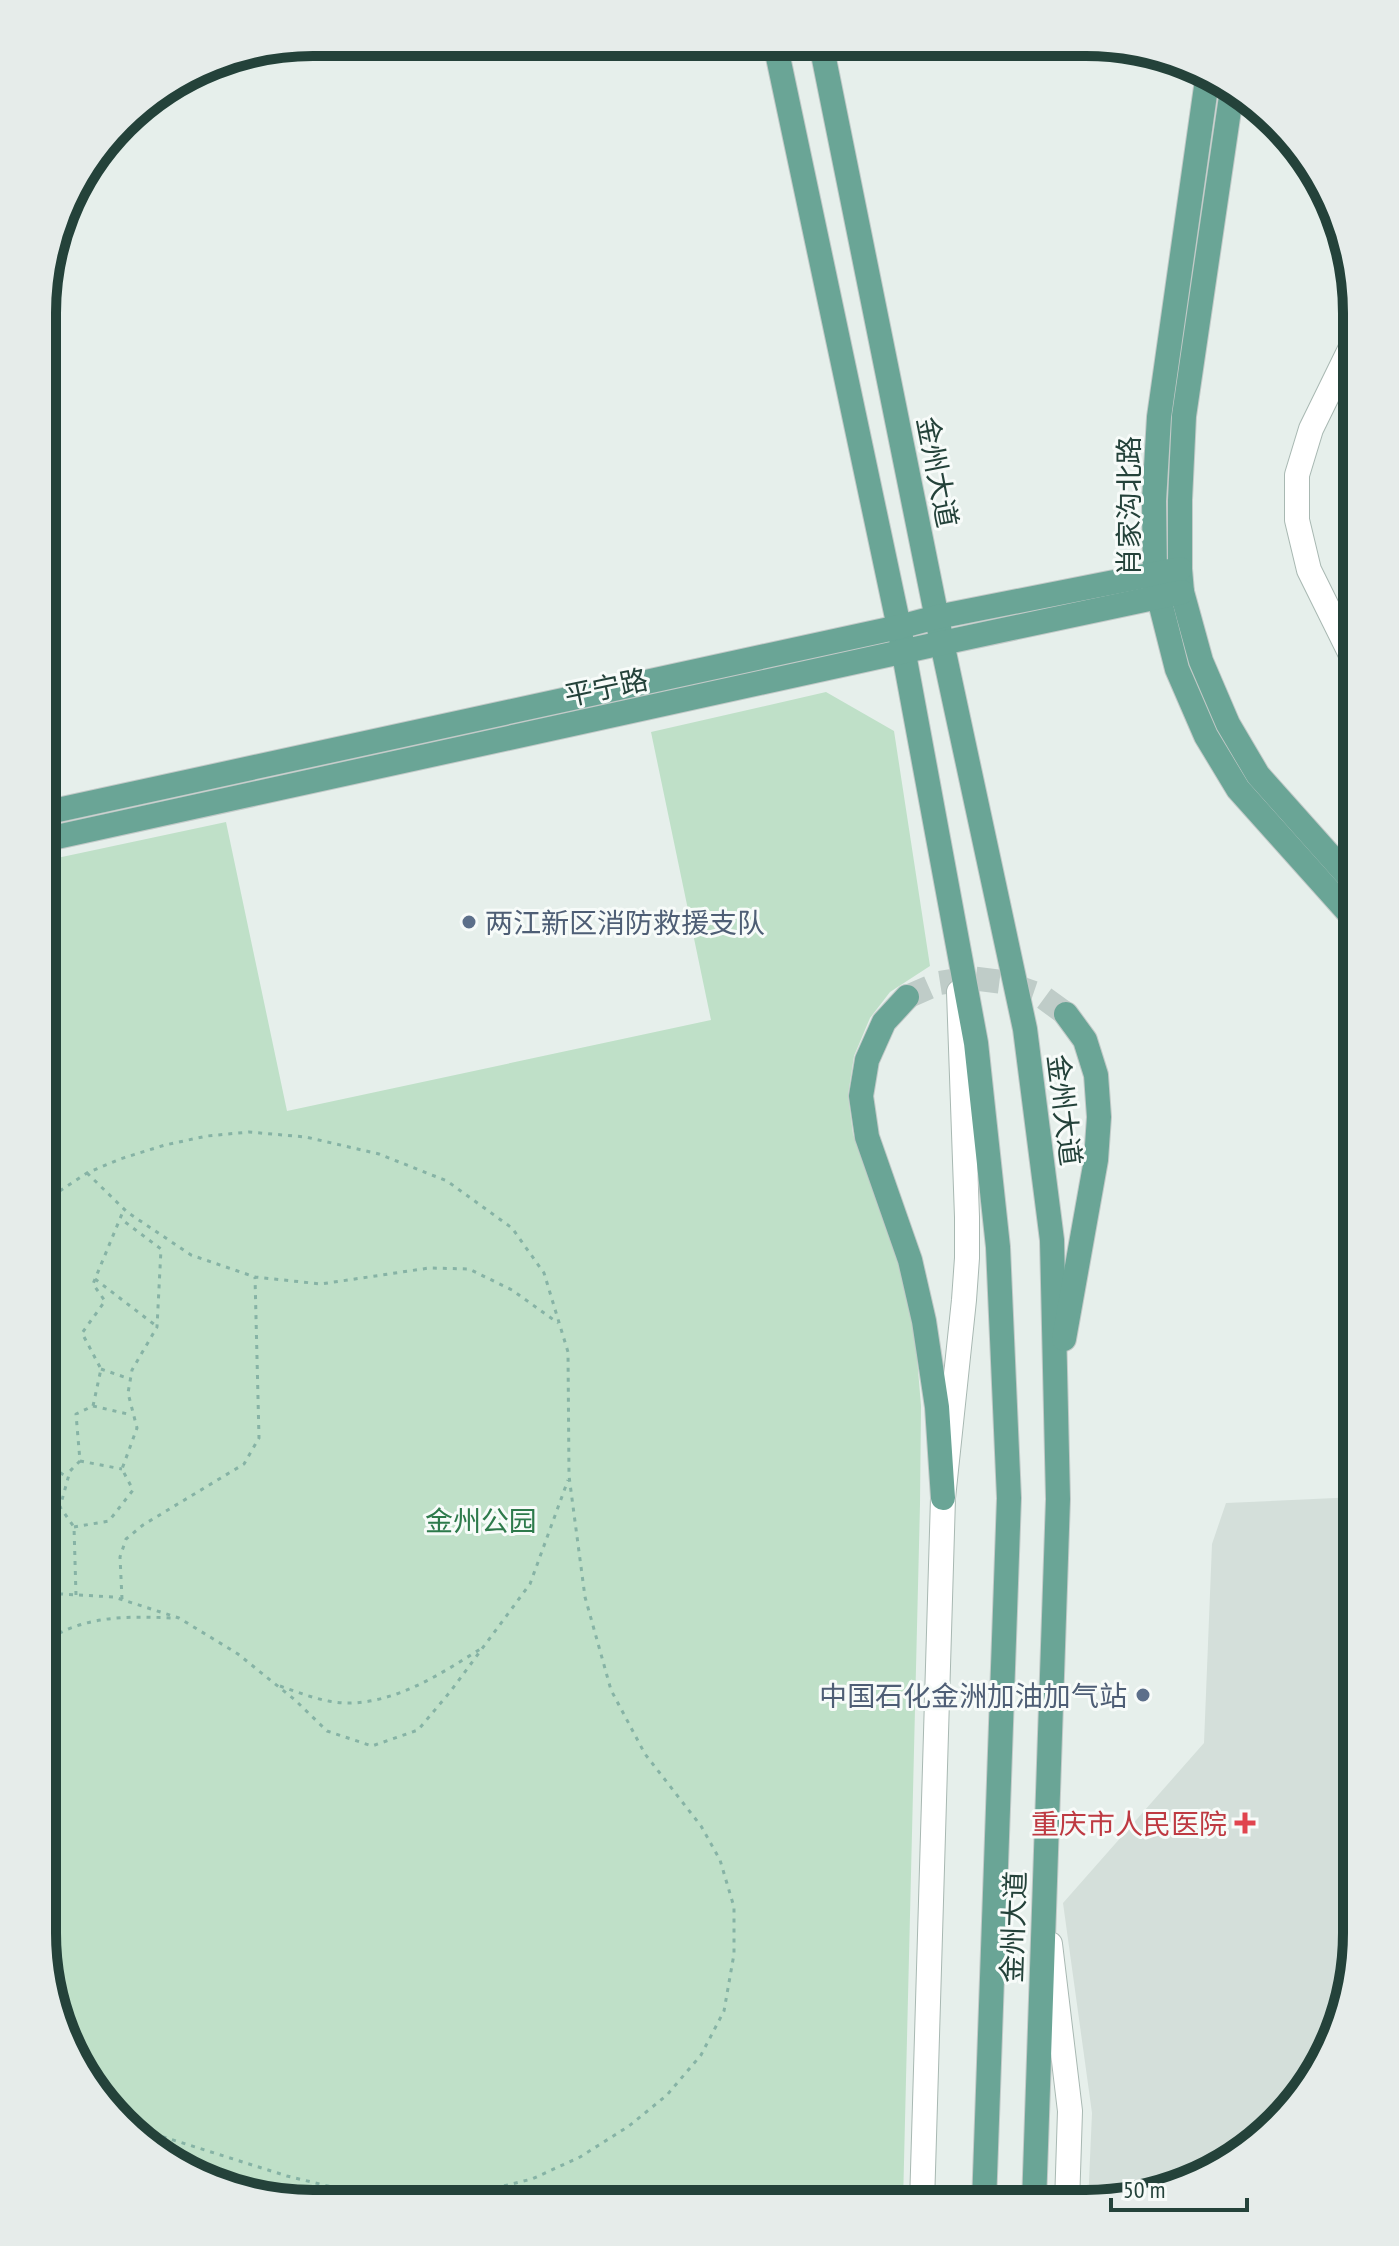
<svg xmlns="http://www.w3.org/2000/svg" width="1399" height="2246" font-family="'PT Sans Narrow','Noto Sans SC',sans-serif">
<rect width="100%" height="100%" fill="#e6efeb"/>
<path fill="#d4dfda" d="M1357 1497 1356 1951 1342 2020 1301 2097 1189 2184 1088 2204 1092 2113 1063 1903 1204 1743 1212 1544 1226 1503Z"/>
<path fill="#bfe0c8" d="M826 692 894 731 930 966 890 992 870 1018 854 1056 848 1095 853 1134 900 1263 914 1321 921 1406 920 1504 903 2203 278 2202 149 2148 62 2036 42 1933 43 861 226 822 287 1111 711 1020 651 732Z"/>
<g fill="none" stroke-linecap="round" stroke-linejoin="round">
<path stroke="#bfccc8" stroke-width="24" stroke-dasharray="24 12" stroke-linecap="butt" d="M907 997 939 983 971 978 1002 982 1040 995 1066 1014"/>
<g stroke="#a8b8b2" stroke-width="26">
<g id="minor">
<path d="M1357 667 1309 570 1297 520V475L1311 429 1357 335"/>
<path d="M1050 1944 1070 2111 1067 2204"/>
<path d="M922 2204 943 1498 964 1300 967 1258V1217L959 992"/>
</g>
</g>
<g stroke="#c2cac8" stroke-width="26">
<g id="major">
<path d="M775 43 899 627 976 1043 998 1247 1009 1498 984 2204"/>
<path d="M821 44 942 643 1025 1029 1052 1240 1058 1499 1034 2204"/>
<path d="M1207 80 1159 417 1154 501 1155 575 1159 598 1177 669 1206 736 1238 789 1357 922"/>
<path d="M1232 90 1184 416 1180 500V569L1182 592 1201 661 1228 724 1258 775 1357 886"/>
<path d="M44 813 899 627 937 617 1180 569"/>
<path d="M43 840 942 643 1182 592"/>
<path d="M907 997 884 1022 867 1060 861 1096 867 1137 910 1260 924 1321 937 1407 943 1498"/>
<path d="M1064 1339 1096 1160 1099 1117 1096 1075 1085 1040 1066 1014"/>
</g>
</g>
<g stroke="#86b3a5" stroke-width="3" stroke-dasharray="4 6" stroke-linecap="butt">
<path d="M87 1173 127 1212 191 1255 255 1277 321 1284 429 1268 469 1269 512 1290 558 1323"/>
<path d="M43 1202 87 1173 120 1159 165 1145 207 1136 249 1132 306 1137 379 1154 447 1181 512 1228 544 1273 568 1352 569 1476 585 1597 611 1690 645 1754 701 1826 720 1860 734 1907V1954L724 2011 701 2055 667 2095 629 2126 580 2157 532 2179 483 2191 429 2194 332 2187 287 2176 132 2127"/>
<path d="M95 1279 155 1325"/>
<path d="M101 1369 130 1379"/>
<path d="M93 1406 132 1415"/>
<path d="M80 1461 122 1469"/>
<path d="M43 1462 67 1477"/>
<path d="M74 1527 109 1521 133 1490 122 1469 137 1428 128 1393 132 1370 157 1327 161 1249 121 1219"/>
<path d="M76 1595 74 1527 60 1507 70 1471 80 1461 76 1414 93 1406 101 1369 82 1333 105 1301 93 1284 124 1209"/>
<path d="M122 1599 120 1557 126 1539 143 1525 244 1464 259 1438 255 1277"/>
<path d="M42 1605 61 1594 114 1597 179 1618 238 1654 295 1700 327 1731 372 1746 418 1730 450 1692 530 1584 568 1480"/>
<path d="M42 1644C81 1615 127 1616 173 1618"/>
<path d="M280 1686C303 1694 327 1704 352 1703 400 1701 442 1673 482 1648"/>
</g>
<use href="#minor" stroke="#fff" stroke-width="24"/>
<use href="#major" stroke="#6aa596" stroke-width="24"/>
</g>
<g fill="#5c6f8a" stroke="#f7fbf9" stroke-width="3">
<circle cx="469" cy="922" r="8"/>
<circle cx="1143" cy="1695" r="8"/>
</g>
<path fill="#e0444e" stroke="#f7fbf9" stroke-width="3" d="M1241 1811h8v8h8v8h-8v8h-8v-8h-8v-8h8z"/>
<g text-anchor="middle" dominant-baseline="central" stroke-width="6" stroke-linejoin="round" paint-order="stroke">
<g font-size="28" fill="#24423a" stroke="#f7fbf9">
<text transform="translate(938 472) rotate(79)">金州大道</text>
<text transform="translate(1128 506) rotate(-90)">肖家沟北路</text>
<text transform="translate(606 687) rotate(-12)">平宁路</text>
<text transform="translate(1065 1110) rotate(83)">金州大道</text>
<text transform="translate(1013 1927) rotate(-88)">金州大道</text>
</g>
<g font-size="28" fill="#4e5e75" stroke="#f7fbf9" text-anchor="start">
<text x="485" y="922">两江新区消防救援支队</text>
<text x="1127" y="1695" text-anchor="end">中国石化金洲加油加气站</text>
</g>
<g font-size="28" fill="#2d7a4b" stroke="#f7fbf9">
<text x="481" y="1520">金州公园</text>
</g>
<g font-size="28" fill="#be3a42" stroke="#f7fbf9" text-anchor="end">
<text x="1227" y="1823">重庆市人民医院</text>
</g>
</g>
<path d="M0 0H1399V2246H0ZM313 56H1086A257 257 0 0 1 1343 313V1933A257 257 0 0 1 1086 2190H313A257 257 0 0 1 56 1933V313A257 257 0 0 1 313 56Z" fill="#e6ecea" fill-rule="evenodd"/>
<path fill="none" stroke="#24423a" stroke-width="10" d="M313 56H1086A257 257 0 0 1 1343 313V1933A257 257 0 0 1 1086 2190H313A257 257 0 0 1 56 1933V313A257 257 0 0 1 313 56Z"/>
<path d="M1111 2198v12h136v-12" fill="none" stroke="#24423a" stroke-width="4"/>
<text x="1123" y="2198" font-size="24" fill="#24423a" stroke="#f7fbf9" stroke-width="6" paint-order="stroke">50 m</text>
</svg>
